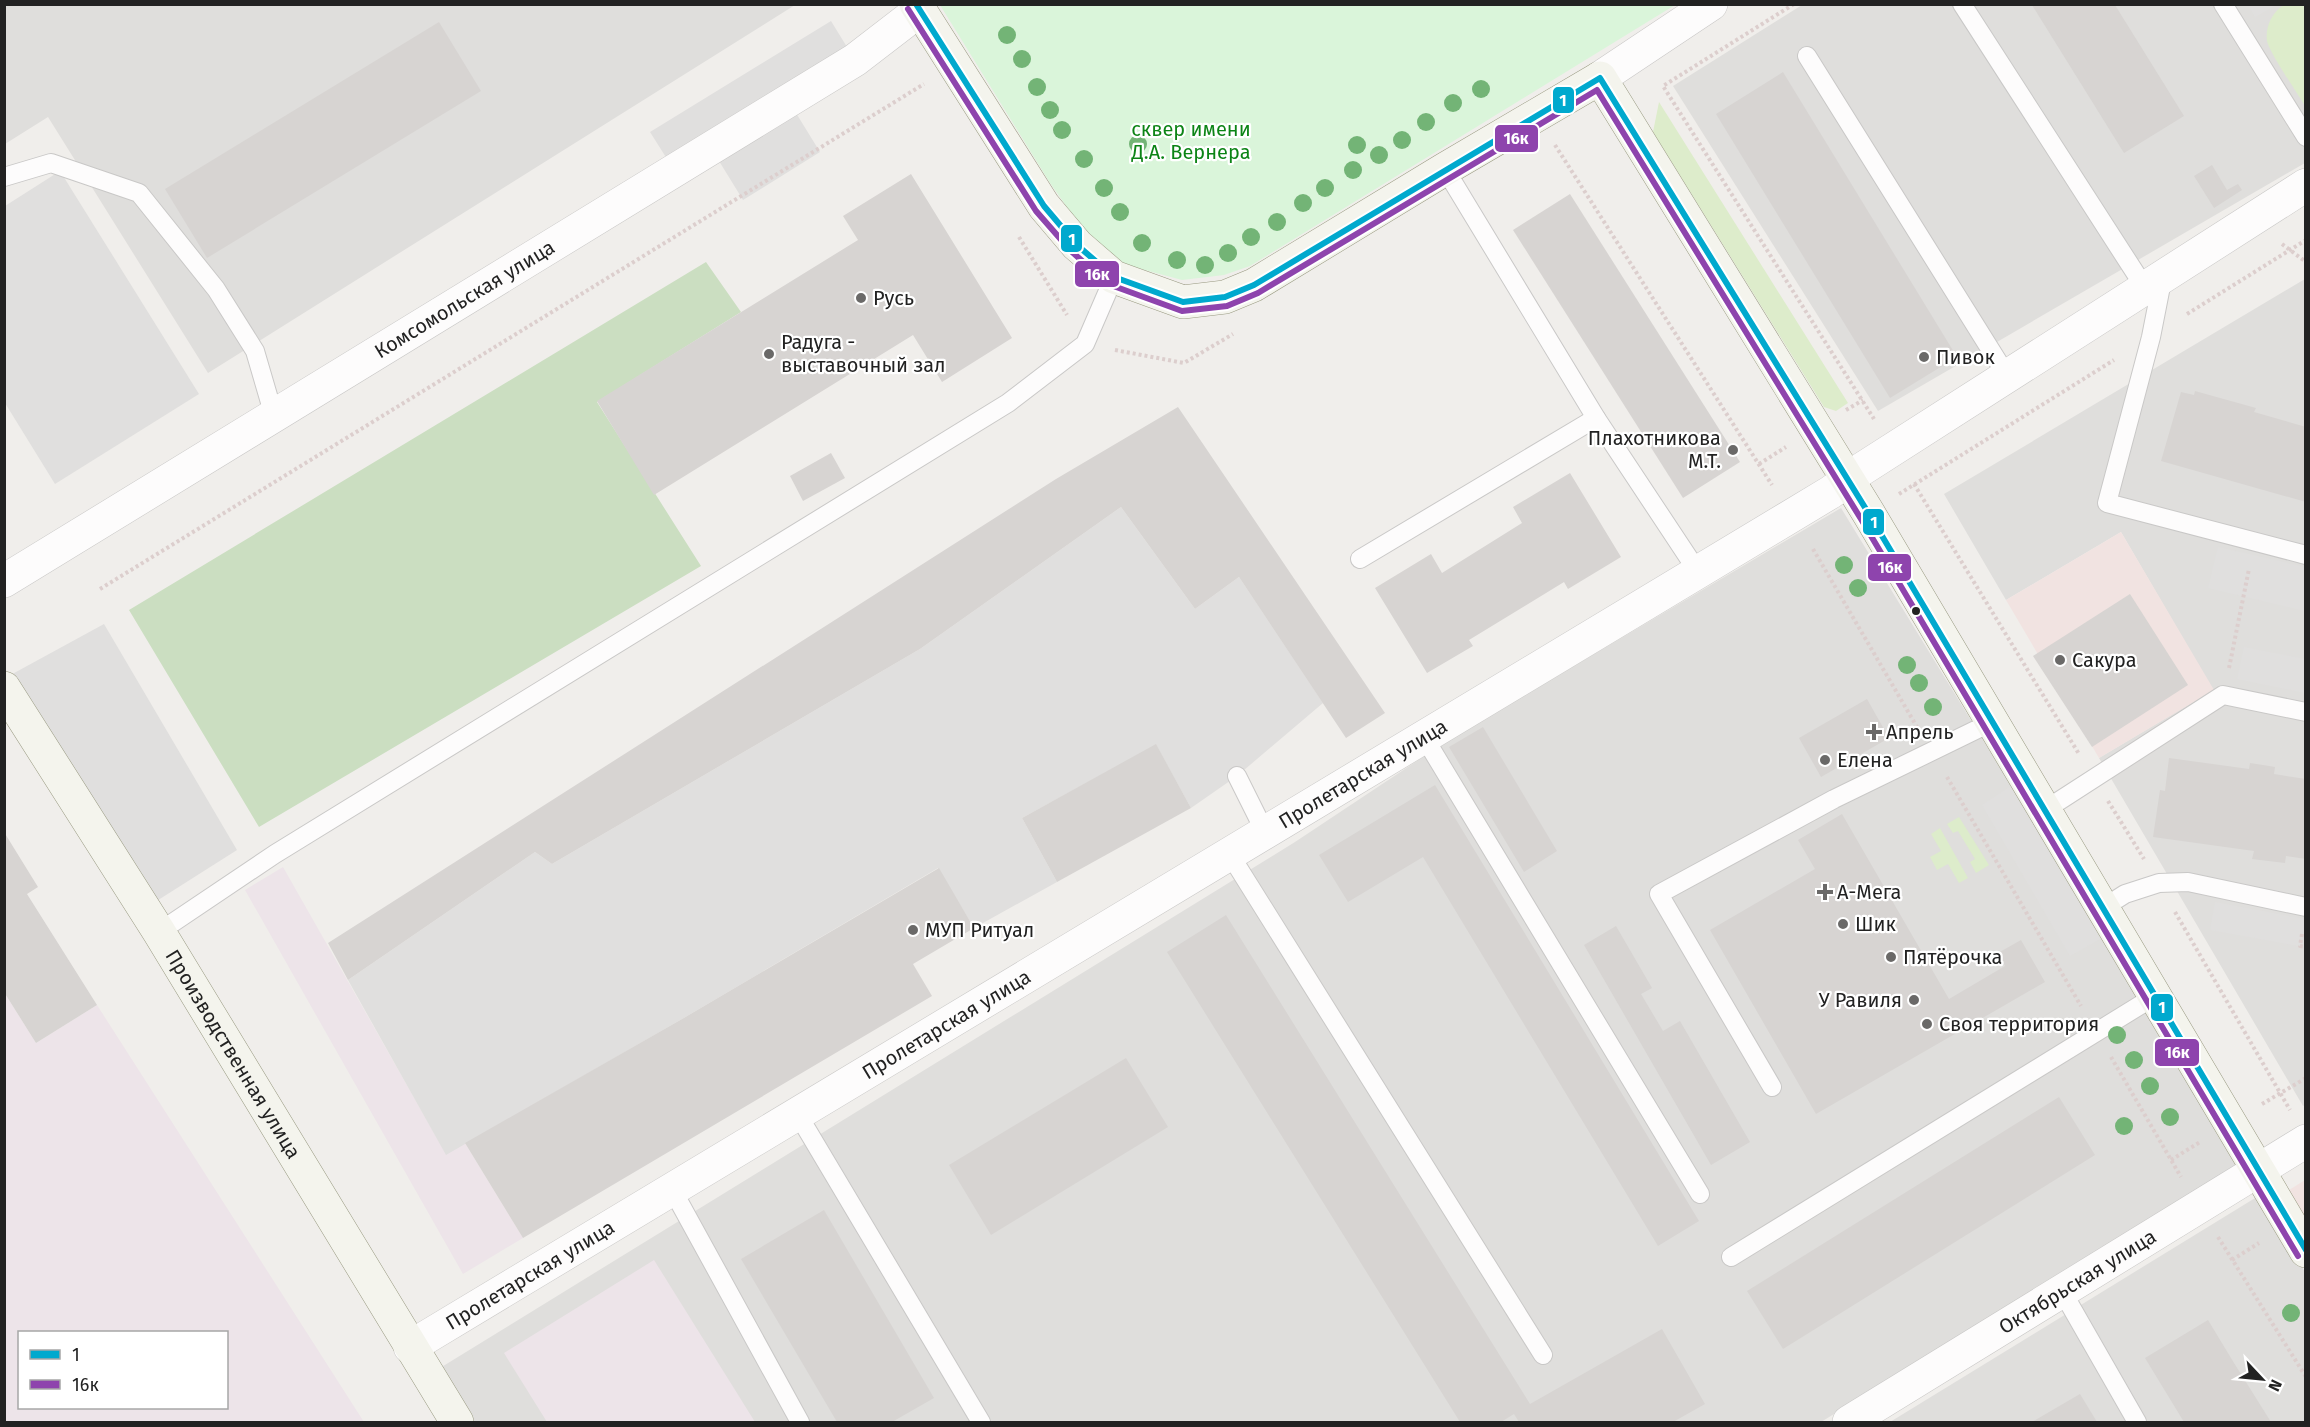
<svg xmlns="http://www.w3.org/2000/svg" width="2310" height="1427" font-family="'Fira Sans',sans-serif">
<rect width="100%" height="100%" fill="#f0eeeb"/>
<g fill="#dfdedc">
<path d="M5 5H795L208 373 48 117 5 144Z"/>
<path d="M1802 5H2305V163L1878 411 1673 86Z"/>
<path d="M2305 279 2306 1104 2303 1106 2099 758 2213 690 2121 532 2006 600 1944 494Z"/>
<path d="M1841 508 2242 1163 1821 1422H473L440 1368 1295 842 1444 743Z"/>
<path d="M2260 1195 2305 1272V1422H1890Z"/>
</g>
<g fill="#f1e3e1">
<path d="M2121 532 2214 690 2099 758 2006 600Z"/>
<path d="M2305 1180V1223L2286 1192Z"/>
</g>
<g fill="#ede4e9" fill-rule="evenodd">
<path d="M283 867 446 1154 465 1143 523 1238 463 1274 245 890Z"/>
<path d="M4 992 36 1043 97 1005 364 1422H5ZM20 1332H226V1408H20Z"/>
<path d="M654 1260 755 1422H547L504 1353Z"/>
</g>
<g fill="#ddeccb">
<path d="M2284 5H2305V106C2298 94 2269 52 2267 41 2265 27 2272 12 2284 5Z"/>
<path d="M1659 102 1848 403 1836 411 1824 407 1653 132Z"/>
<path d="M1959 817 1989 865 1976 873 1970 862 1975 859 1958 831 1953 833 1947 824Z"/>
<path d="M1940 828 1968 878 1959 883 1948 864 1937 870 1930 857 1941 851 1931 834Z"/>
</g>
<path fill="#cbdec1" d="M706 262 741 312 597 402 701 566 259 827 129 610Z"/>
<path fill="#daf5da" d="M940 5H1675L1250 266 1224 275 1182 280 1126 265 1086 234 1050 183Z"/>
<g fill="#e0dfde">
<path d="M2248 5H2276L2255 17Z"/>
<path d="M831 21 855 60 788 100 820 152 743 200 711 148 674 170 650 132Z"/>
<path d="M60 171 199 394 55 484 5 403V206Z"/>
<path d="M1121 507 1195 609 1239 577 1323 703 1237 776 1191 808 1156 745 1022 818 1057 882 974 928 938 868 682 1019 446 1155 348 980 535 852 552 864 920 649Z"/>
<path d="M2218 547 2305 567V611L2208 588Z"/>
<path d="M104 624 237 850 144 909 5 678Z"/>
<path d="M2244 647 2305 659V693L2237 679Z"/>
<path d="M2025 777 2116 930 2070 956 1982 805Z"/>
<path d="M2215 902 2305 919 2304 947 2210 930Z"/>
</g>
<g fill="#d7d4d2">
<path d="M2032 5H2115L2184 116 2124 153Z"/>
<path d="M439 22 481 91 207 258 165 189Z"/>
<path d="M1783 72 1957 357 1890 398 1716 114Z"/>
<path d="M2212 165 2227 190 2238 184 2242 190 2214 208 2194 176Z"/>
<path d="M911 174 1012 338 942 382 913 335 654 495 597 401 858 240 843 216Z"/>
<path d="M1570 194 1740 462 1683 498 1513 230Z"/>
<path d="M2195 391 2256 408 2254 412 2306 427V502L2161 461 2181 392 2194 395Z"/>
<path d="M1178 407 1385 713 1346 738 1239 577 1195 609 1121 507 920 649 552 864 535 852 348 980 328 943 1056 479Z"/>
<path d="M831 453 845 478 803 501 790 476Z"/>
<path d="M1570 473 1621 557 1568 589 1564 582 1469 640 1473 646 1427 673 1375 588 1431 554 1442 573 1522 523 1513 507Z"/>
<path d="M2130 594 2188 685 2092 747 2033 656Z"/>
<path d="M1867 699 1889 738 1821 777 1799 738Z"/>
<path d="M1483 727 1557 851 1524 872 1449 747Z"/>
<path d="M1156 744 1191 808 1057 882 1022 818Z"/>
<path d="M2169 758 2249 769 2250 763 2263 765 2275 767 2274 774 2306 779V859L2286 856 2285 863 2252 859 2254 851 2153 837 2160 790 2165 791Z"/>
<path d="M1435 785 1699 1221 1658 1246 1423 857 1348 902 1319 855Z"/>
<path d="M1842 814 1949 999 2005 966 1998 953 2021 940 2045 982 1816 1114 1710 930 1815 869 1798 840Z"/>
<path d="M4 832 38 887 27 894 97 1005 36 1043 4 992Z"/>
<path d="M939 868 974 928 913 964 932 996 523 1238 465 1143 682 1019Z"/>
<path d="M1226 915 1530 1404 1662 1329 1705 1404 1673 1422H1519L1514 1414 1501 1422H1460L1167 952Z"/>
<path d="M1616 926 1652 988 1641 994 1663 1031 1680 1021 1750 1142 1711 1165 1584 945Z"/>
<path d="M1126 1058 1168 1127 991 1235 949 1165Z"/>
<path d="M2059 1097 2095 1155 1783 1349 1747 1291Z"/>
<path d="M824 1210 934 1398 892 1422H837L741 1259Z"/>
<path d="M2208 1320 2234 1363 2271 1422H2184L2145 1358Z"/>
<path d="M2080 1394 2097 1422H2032Z"/>
</g>
<g fill="none" stroke-linecap="round" stroke-linejoin="round">
<g stroke="#c9c8c7" stroke-width="20">
<g id="lane">
<path d="M1962 4 2145 288"/>
<path d="M2223 4 2306 137"/>
<path d="M1807 56 2007 376"/>
<path d="M1445 169 1596 418 1698 572"/>
<path d="M4 177 51 163 139 193 216 289 255 351 274 416"/>
<path d="M2163 276 2151 337 2107 503 2306 555"/>
<path d="M1360 559 1596 418"/>
<path d="M1424 737 1700 1194"/>
<path d="M1237 776 1265 832"/>
<path d="M2045 810 2223 695 2306 712"/>
<path d="M1229 853 1543 1355"/>
<path d="M2103 908 2125 894 2159 883 2188 882 2306 907"/>
<path d="M159 932 275 854 1008 403 1085 344 1114 277"/>
<path d="M1772 1087 1659 894 1834 799 1992 722"/>
<path d="M797 1113 981 1422"/>
<path d="M672 1189 800 1422"/>
<path d="M1731 1257 2155 996"/>
<path d="M2062 1291 2137 1422"/>
</g>
</g>
<g stroke="#c9c8c7" stroke-width="34">
<g id="street">
<path d="M1600 78 1711 4"/>
<path id="s1" d="M4 581 855 60 920 10"/>
<path id="s2" d="M410 1347 1831 492 1859 471 2306 185"/>
<path id="s3" d="M1849 1422 2306 1141"/>
</g>
</g>
<g stroke="#999a82" stroke-width="34">
<g id="secondary">
<path d="M916 4 1044 206 1077 245 1114 277 1183 302 1225 297 1254 285 1445 169 1600 78 1869 514 2306 1251"/>
<path id="s4" d="M4 688 159 932 457 1422"/>
</g>
</g>
<g stroke="#dccecd" stroke-width="4" stroke-dasharray="3 3" stroke-linecap="butt">
<path d="M1794 4 1663 86 1874 419"/>
<path d="M1555 145 1772 485"/>
<path d="M1019 237 1067 315"/>
<path d="M2282 244 2306 262"/>
<path d="M2187 314 2306 240"/>
<path d="M1115 350 1184 363 1233 334"/>
<path d="M1846 410 1863 400"/>
<path d="M1759 464 1786 447"/>
<path d="M1914 484 2079 754"/>
<path d="M1899 494 2114 360"/>
<path d="M1813 549 1917 727"/>
<path d="M100 589 924 84"/>
<path d="M2229 668 2249 569"/>
<path d="M1947 777 2081 1006"/>
<path d="M2108 801 2144 859"/>
<path d="M2175 912 2290 1110"/>
<path d="M2302 934 2300 946 2306 947"/>
<path d="M2111 1057 2181 1177"/>
<path d="M2262 1104 2306 1078"/>
<path d="M2171 1160 2200 1142"/>
<path d="M2218 1237 2306 1377"/>
<path d="M2232 1260 2259 1243"/>
</g>
<use href="#lane" stroke="#fdfcfc" stroke-width="18"/>
<use href="#street" stroke="#fdfcfc" stroke-width="33"/>
<use href="#secondary" stroke="#f4f4ed" stroke-width="33"/>
<g stroke="#fff" stroke-width="10">
<path id="bus-1" d="M916 4 1044 206 1077 245 1114 277 1183 302 1225 297 1254 285 1600 78 1869 514 2306 1250"/>
</g>
<g stroke="#fff" stroke-width="10">
<path id="bus-2" d="M908 9 1036 211 1071 251 1108 284 1182 311 1227 306 1258 293 1597 90 1861 519 2298 1256"/>
</g>
<use href="#bus-1" stroke="#00a9ce" stroke-width="6"/>
<use href="#bus-2" stroke="#8e44ad" stroke-width="6"/>
</g>
<g fill="#73b476">
<circle cx="1007" cy="35" r="9"/>
<circle cx="1022" cy="59" r="9"/>
<circle cx="1037" cy="87" r="9"/>
<circle cx="1481" cy="89" r="9"/>
<circle cx="1453" cy="103" r="9"/>
<circle cx="1050" cy="110" r="9"/>
<circle cx="1426" cy="122" r="9"/>
<circle cx="1062" cy="130" r="9"/>
<circle cx="1402" cy="140" r="9"/>
<circle cx="1138" cy="144" r="9"/>
<circle cx="1357" cy="145" r="9"/>
<circle cx="1379" cy="155" r="9"/>
<circle cx="1084" cy="159" r="9"/>
<circle cx="1353" cy="170" r="9"/>
<circle cx="1104" cy="188" r="9"/>
<circle cx="1325" cy="188" r="9"/>
<circle cx="1303" cy="203" r="9"/>
<circle cx="1120" cy="212" r="9"/>
<circle cx="1277" cy="222" r="9"/>
<circle cx="1251" cy="237" r="9"/>
<circle cx="1142" cy="243" r="9"/>
<circle cx="1228" cy="253" r="9"/>
<circle cx="1177" cy="260" r="9"/>
<circle cx="1205" cy="265" r="9"/>
<circle cx="1844" cy="565" r="9"/>
<circle cx="1858" cy="588" r="9"/>
<circle cx="1907" cy="665" r="9"/>
<circle cx="1919" cy="683" r="9"/>
<circle cx="1933" cy="707" r="9"/>
<circle cx="2117" cy="1035" r="9"/>
<circle cx="2134" cy="1060" r="9"/>
<circle cx="2150" cy="1086" r="9"/>
<circle cx="2170" cy="1117" r="9"/>
<circle cx="2124" cy="1126" r="9"/>
<circle cx="2291" cy="1313" r="9"/>
</g>
<g fill="#6a6968" stroke="#fff" stroke-width="2">
<circle cx="861" cy="298" r="6"/>
<circle cx="769" cy="354" r="6"/>
<circle cx="1924" cy="357" r="6"/>
<circle cx="1733" cy="450" r="6"/>
<circle cx="2060" cy="660" r="6"/>
<path d="M1871 723h6v6h6v6h-6v6h-6v-6h-6v-6h6z"/>
<circle cx="1825" cy="760" r="6"/>
<path d="M1822 883h6v6h6v6h-6v6h-6v-6h-6v-6h6z"/>
<circle cx="1843" cy="924" r="6"/>
<circle cx="913" cy="930" r="6"/>
<circle cx="1891" cy="957" r="6"/>
<circle cx="1914" cy="1000" r="6"/>
<circle cx="1927" cy="1024" r="6"/>
</g>
<circle fill="#222" stroke="#fff" stroke-width="2" cx="1916" cy="611" r="5"/>
<g text-anchor="middle" dominant-baseline="central" stroke-width="4.5" stroke-linejoin="round" paint-order="stroke">
<g font-size="20" fill="#0c8416" stroke="#fff">
<text x="1191" y="129">сквер имени<tspan x="1191" dy="23">Д.А. Вернера</tspan></text>
</g>
<g font-size="20" fill="#222" stroke="#fff" text-anchor="start">
<text x="873" y="298">Русь</text>
<text x="781" y="342">Радуга -<tspan x="781" dy="23">выставочный зал</tspan></text>
<text x="1936" y="357">Пивок</text>
<text x="1721" y="438" text-anchor="end">Плахотникова<tspan x="1721" dy="23">М.Т.</tspan></text>
<text x="2072" y="660">Сакура</text>
<text x="1886" y="732">Апрель</text>
<text x="1837" y="760">Елена</text>
<text x="1837" y="892">А-Мега</text>
<text x="1855" y="924">Шик</text>
<text x="925" y="930">МУП Ритуал</text>
<text x="1903" y="957">Пятёрочка</text>
<text x="1902" y="1000" text-anchor="end">У Равиля</text>
<text x="1939" y="1024">Своя территория</text>
</g>
<g font-size="20" fill="#222" stroke="#fff">
<text stroke="none"><textPath href="#s1" startOffset="540">Комсомольская улица</textPath></text>
<text stroke="none"><textPath href="#s2" startOffset="1112">Пролетарская улица</textPath></text>
<text stroke="none"><textPath href="#s2" startOffset="626">Пролетарская улица</textPath></text>
<text stroke="none"><textPath href="#s4" startOffset="432">Производственная улица</textPath></text>
<text stroke="none"><textPath href="#s2" startOffset="140">Пролетарская улица</textPath></text>
<text stroke="none"><textPath href="#s3" startOffset="268">Октябрьская улица</textPath></text>
</g>
</g>
<g stroke="#fff" stroke-width="2">
<rect x="1552" y="86" width="23" height="28" rx="6" fill="#00a9ce"/>
<rect x="1494" y="124" width="45" height="29" rx="6" fill="#8e44ad"/>
<rect x="1060" y="224" width="23" height="29" rx="6" fill="#00a9ce"/>
<rect x="1074" y="260" width="46" height="28" rx="6" fill="#8e44ad"/>
<rect x="1862" y="508" width="23" height="28" rx="6" fill="#00a9ce"/>
<rect x="1867" y="553" width="45" height="29" rx="6" fill="#8e44ad"/>
<rect x="2150" y="993" width="24" height="29" rx="6" fill="#00a9ce"/>
<rect x="2154" y="1038" width="46" height="29" rx="6" fill="#8e44ad"/>
</g>
<g font-size="16" text-anchor="middle" font-weight="bold" fill="#fff">
<text x="1563" y="106">1</text>
<text x="1516" y="144">16к</text>
<text x="1072" y="245">1</text>
<text x="1097" y="280">16к</text>
<text x="1874" y="528">1</text>
<text x="1890" y="573">16к</text>
<text x="2162" y="1013">1</text>
<text x="2177" y="1058">16к</text>
</g>
<rect width="2310" height="1427" fill="none" stroke="#222222" stroke-width="12"/>
<rect x="18" y="1331" width="210" height="78" fill="#ffffff" stroke="#a7a7a7" stroke-width="1.5"/>
<rect x="30" y="1350" width="30" height="9" fill="#00a9ce" stroke="#a7a7a7" stroke-width="1.5"/>
<text x="72" y="1361" font-size="18" fill="#222222">1</text>
<rect x="30" y="1380" width="30" height="9" fill="#8e44ad" stroke="#a7a7a7" stroke-width="1.5"/>
<text x="72" y="1391" font-size="18" fill="#222222">16к</text>
<g transform="translate(2262 1379) rotate(116)" stroke="#ffffff" stroke-width="4.5" paint-order="stroke">
<path d="M0-4.5L10 22L0 15L-10 22Z" fill="#222222"/>
<text y="-9" font-size="16" font-weight="bold" text-anchor="middle" fill="#222222">N</text>
</g>
</svg>
